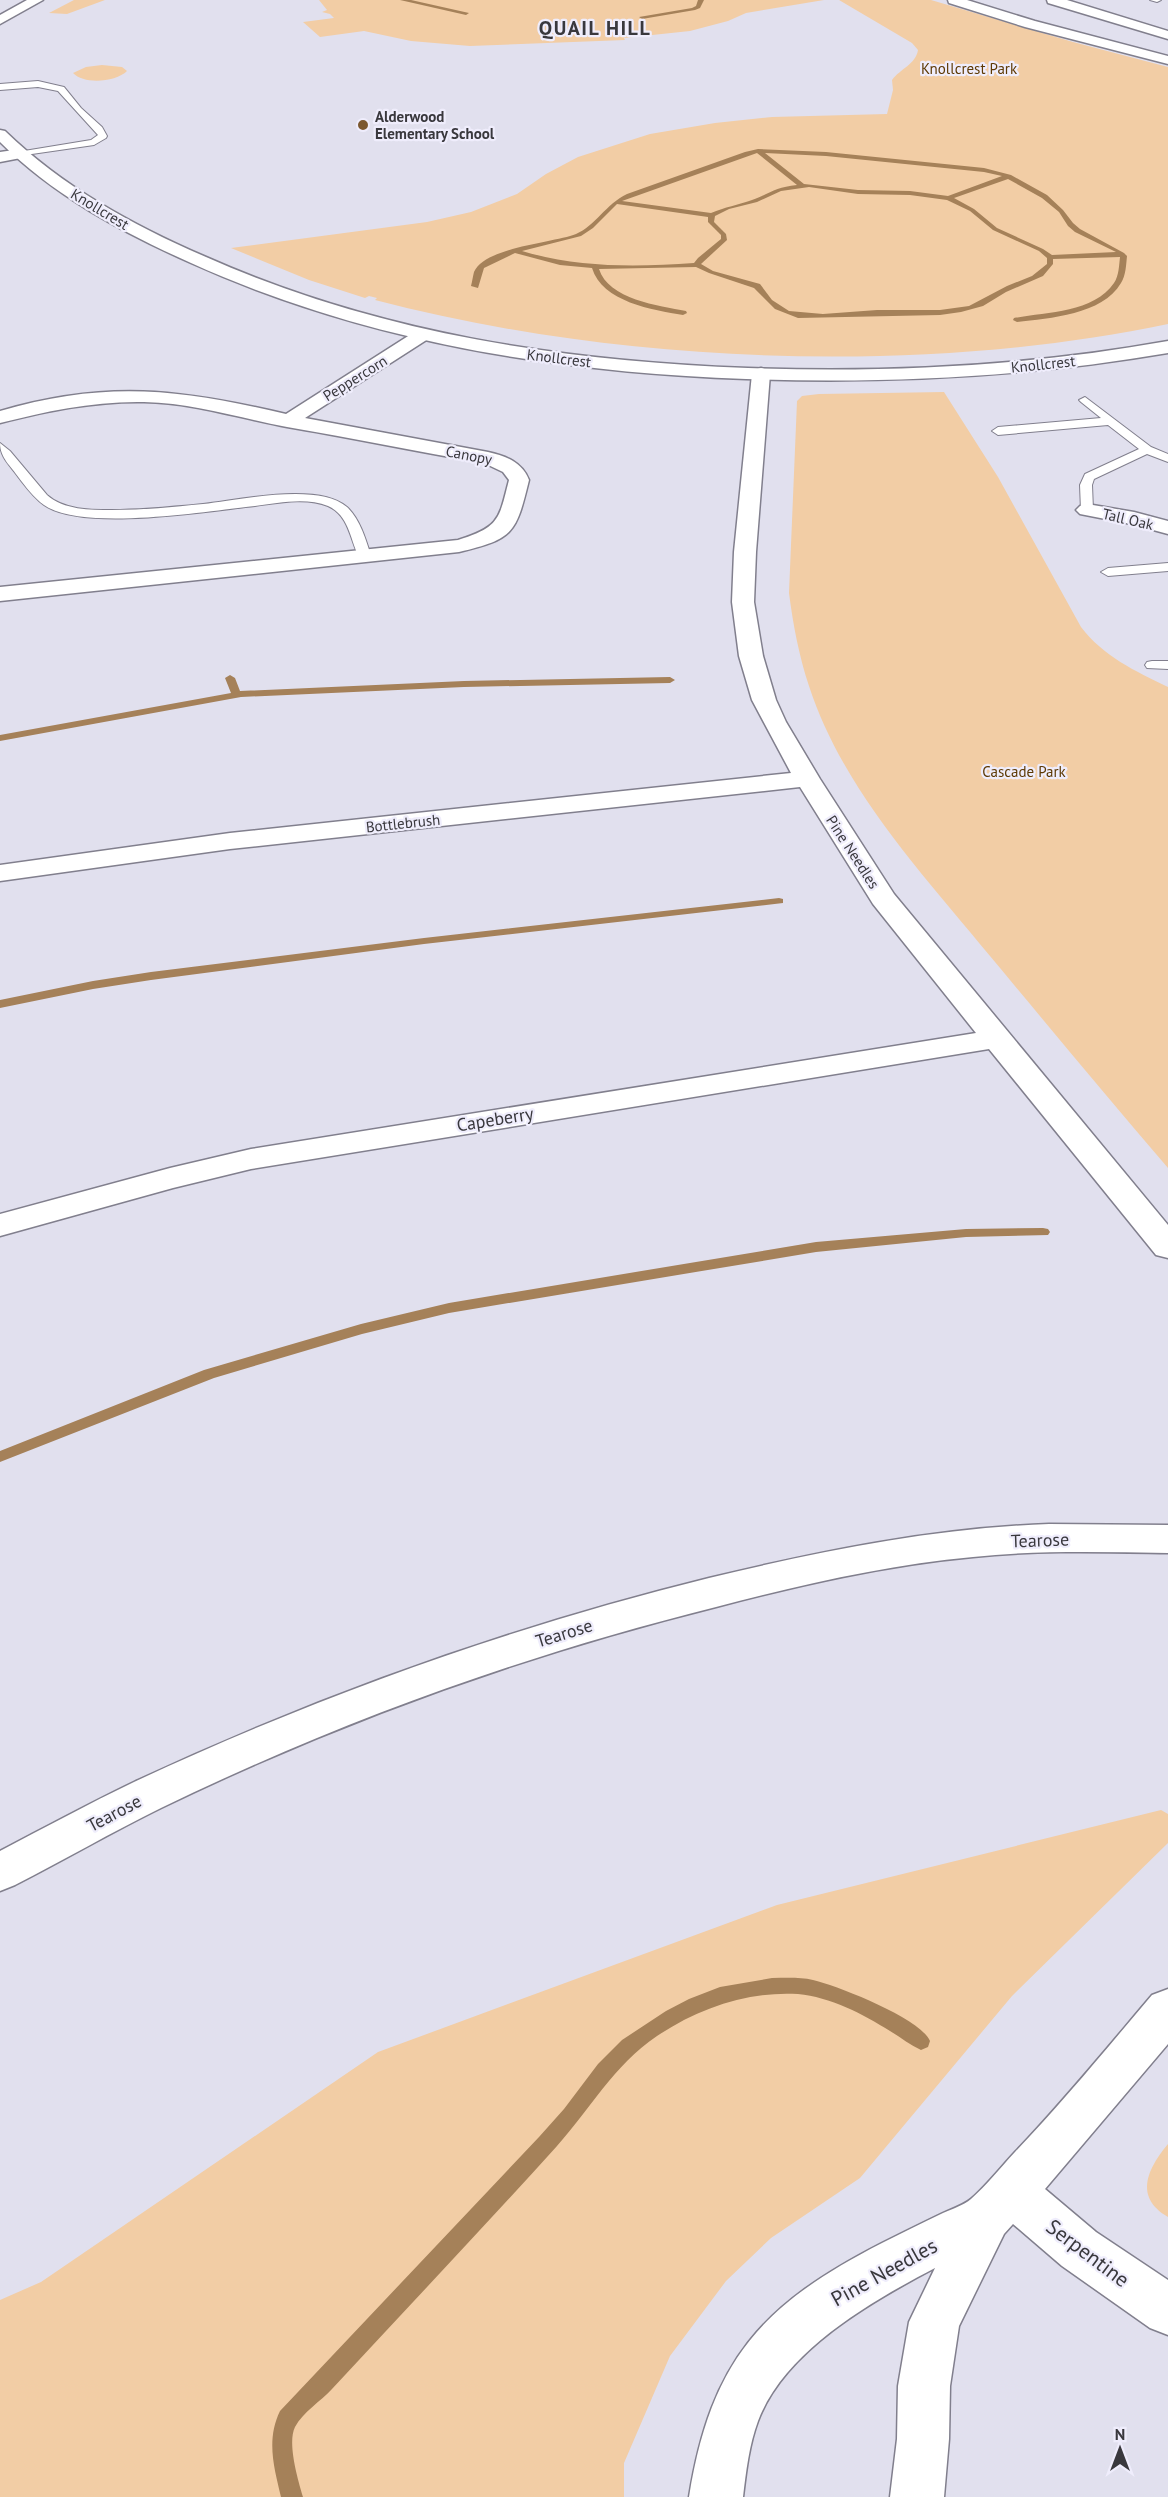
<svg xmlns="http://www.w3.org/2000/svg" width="1168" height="2497" font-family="'PT Sans',sans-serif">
<rect width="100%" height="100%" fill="#e1e0ee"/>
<g fill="#f2cda5">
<path d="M74 0H105L67 14 49 13Z"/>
<path d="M319 0H824L746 13 728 21 690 31 624 38 625 40 470 46 411 41 364 31 320 37 303 22 334 18 330 14 322 12 327 10Z"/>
<path d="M839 0H931L1073 42 1168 67V324C920 376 619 364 375 300L377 298 369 296 365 298 309 280 231 248 427 222 471 212 517 194 546 174 578 157 650 134 715 123 772 117 887 114 893 90 892 80C900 69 916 64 918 50L912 43Z"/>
<path d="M102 65 122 67 127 71C116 82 84 85 73 73L86 67Z"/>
<path d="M944 392 998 477 1081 627C1103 656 1135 671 1168 687V1168C1108 1098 1049 1027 990 956 922 873 843 790 809 686 799 656 793 624 789 593L797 401 802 396 819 394Z"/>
<path d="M1161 1810 1168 1814V1843L1012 1996 860 2178 771 2238 726 2281 670 2356 624 2463V2497H0V2300L41 2282 378 2052 777 1905Z"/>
<path d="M1168 2144V2217C1133 2197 1148 2168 1168 2144Z"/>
</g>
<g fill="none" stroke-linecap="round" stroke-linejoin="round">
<g fill="#a58159" fill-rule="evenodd">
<path d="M400 0H411L469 13 466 15Z"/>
<path d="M698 0H704L700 8 695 10 642 19 639 17 692 8 696 6Z"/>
<path d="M758 149 826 152 984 168 1011 175 1047 195 1063 210 1073 223 1080 229 1124 253 1127 256C1126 265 1126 275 1121 283 1102 315 1050 318 1017 322L1013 320 1014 318C1046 312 1093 313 1114 283 1119 276 1119 265 1120 257L1053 259V264L1043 276 1006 292 983 306 961 312 940 315 798 318 775 309 754 288 709 273 696 267 599 269C608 299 659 306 686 311L687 313 683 315C653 310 602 302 592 268L560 265 515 253 484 268 478 288 471 286C472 282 473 276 474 272 485 247 553 243 576 234 595 226 606 204 627 194L745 152ZM757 153 797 185C776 187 771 193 752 200 738 205 725 207 711 213L622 201ZM765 153 826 156 984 172 1002 176 948 196 910 191 858 190 804 184ZM1008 179 1042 198 1059 212 1068 226 1075 232 1116 252 1052 255 1043 249 997 228 974 209 954 198ZM809 187 858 194 910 195 947 200 970 211 993 230 1039 251 1047 258V264L1032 276 1007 286 969 306 940 310H877L823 314 789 311 772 300 760 284 713 271 701 264 727 240 726 234 714 222 715 216 729 209 757 202 781 191ZM617 204 708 217V222L721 235V239L698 258 694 263C636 267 579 268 522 251L581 236 593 228Z"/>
<path d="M230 675 235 678 240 691 464 681 670 677 675 680 670 683 464 687 241 697 0 741V735L231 693 225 678Z"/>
<path d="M779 898 783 899V903L424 944 151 980 93 989 0 1008V1000L93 981 151 972 424 938Z"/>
<path d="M1043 1228 1048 1229 1050 1232 1048 1235 966 1237 816 1252 449 1313 362 1334 214 1378 0 1462V1451L204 1370 361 1324 449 1303 816 1242 966 1229Z"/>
<path d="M772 1978C786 1978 800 1977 813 1980 838 1986 920 2018 930 2041L928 2047 921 2050C910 2045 900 2037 890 2031 863 2014 830 1997 798 1994 748 1991 699 2008 657 2036 613 2066 591 2108 557 2146 483 2228 407 2308 332 2389 321 2401 303 2412 295 2427 287 2443 298 2480 303 2497H281C274 2467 266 2440 280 2411L539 2137 564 2109 598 2064 622 2040 666 2011 689 1999 720 1987Z"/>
</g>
<g stroke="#817f8d" stroke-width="2">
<g id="lane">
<path d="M1150 0H1161L1157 2Z"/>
<path d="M38 81 64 87 81 108 102 127 107 136 106 138 94 145 18 156V152L91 140 98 135 58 91 38 87 0 90V84Z"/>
<path d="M1085 397 1151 447 1168 454V462L1147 454 1094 479 1092 485 1093 510 1087 514 1081 510 1080 485 1085 474 1139 449 1108 425 998 435 992 431 998 427 1101 418 1081 402 1079 400Z"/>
<path d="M0 443 10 451 47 495C64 510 90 510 112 510 143 510 173 507 203 504 240 500 318 482 347 507 360 519 366 540 371 556L365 560 360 559C350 541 350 516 328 506 306 497 278 503 255 506 208 511 83 532 44 505 34 498 26 487 19 478 11 466 0 458 0 443Z"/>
<path d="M1168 563V571L1108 576 1101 572 1108 568Z"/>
<path d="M1152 661H1168V669L1147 668 1145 665 1147 662Z"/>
</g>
</g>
<g stroke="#817f8d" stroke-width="3">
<g id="street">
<path d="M21 149 29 154 26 157 0 162V152Z"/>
<path d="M422 330 428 331 431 335 428 339 305 418 488 452C506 456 522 462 529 480 516 533 514 539 459 552L0 601V587L458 540C500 527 499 519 509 480L503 472 484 463C418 452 353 438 287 427 239 418 194 403 144 402 94 401 48 411 0 423V411C106 380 180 389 286 414L416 331Z"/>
<path d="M761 368 768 370 770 374 756 552 754 602 763 656 776 700 786 722 820 779 894 894 1168 1225V1258L1156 1255 989 1049 251 1169 173 1188 0 1236V1214L170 1168 251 1149 976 1033 873 904 800 787 230 849 0 881V865L230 833 791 773 752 700 739 656 732 602 734 552 752 374 754 370Z"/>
<path d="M1087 504 1134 512 1168 521V534L1131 524 1080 514 1076 510 1080 506Z"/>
<path d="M1049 1524 1168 1525V1553C1103 1552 1038 1550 973 1557 886 1565 800 1585 716 1607 524 1655 338 1722 161 1808 112 1832 64 1860 15 1885L0 1891V1851C44 1828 88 1804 134 1782 318 1696 511 1627 709 1578 821 1551 933 1528 1049 1524Z"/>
<path d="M1168 1989V2044L1045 2189 1096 2232 1168 2280V2335L1150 2328 1062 2266 1013 2224 1004 2234 959 2326 950 2386 949 2439 944 2497H890L897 2439 898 2386 909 2322 935 2268C872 2301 784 2351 758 2421 749 2445 746 2472 743 2497H689C711 2361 761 2305 882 2243 902 2233 922 2223 943 2213 952 2209 964 2205 971 2199 987 2185 1000 2168 1015 2152 1063 2102 1107 2048 1152 1995Z"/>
</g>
</g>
<g stroke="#817f8d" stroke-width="3">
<g id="secondary">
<path d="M27 0H43L0 24V15Z"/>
<path d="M948 0H967L1035 21 1168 56V64L1025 27 949 3Z"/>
<path d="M1047 0H1067L1168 31V39L1048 3Z"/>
<path d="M0 130 5 131C63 187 132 225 206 257 377 333 561 361 748 368 889 373 1029 366 1168 341V353C1028 377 888 384 746 379 555 372 366 342 191 263 122 232 54 196 0 142Z"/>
</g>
</g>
<use href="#lane" fill="#fff" fill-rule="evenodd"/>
<use href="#street" fill="#fff" fill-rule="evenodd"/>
<use href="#secondary" fill="#fff" fill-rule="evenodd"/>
</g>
<circle fill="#7b5830" stroke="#efedfc" stroke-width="2" cx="363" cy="125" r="6"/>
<g text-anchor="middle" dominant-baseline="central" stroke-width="4.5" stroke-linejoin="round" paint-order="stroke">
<g font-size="15" fill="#5d3904" stroke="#efedfc">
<text x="969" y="68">Knollcrest Park</text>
<text x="1024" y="771">Cascade Park</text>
</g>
<g font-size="15" font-weight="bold" fill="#39383d" stroke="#efedfc" text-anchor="start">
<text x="375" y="116">Alderwood<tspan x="375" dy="17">Elementary School</tspan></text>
</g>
<g font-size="15" fill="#39383d" stroke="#efedfc">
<text transform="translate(100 209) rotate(31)">Knollcrest</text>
<text transform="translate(559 358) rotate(7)">Knollcrest</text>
<text transform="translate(1043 364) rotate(-6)">Knollcrest</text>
<text transform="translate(355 378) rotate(-32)">Peppercorn</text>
<text transform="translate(469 455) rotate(11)">Canopy</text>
<text transform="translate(1128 519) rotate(13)">Tall Oak</text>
<text transform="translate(403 823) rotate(-6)">Bottlebrush</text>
<text transform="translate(853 852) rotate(57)">Pine Needles</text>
</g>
<g font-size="18" fill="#39383d" stroke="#efedfc">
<text transform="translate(495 1119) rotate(-9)">Capeberry</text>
<text transform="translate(1040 1540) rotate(-2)">Tearose</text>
<text transform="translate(564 1633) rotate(-17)">Tearose</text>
<text transform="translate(114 1813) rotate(-28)">Tearose</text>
</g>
<g font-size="20" font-weight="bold" letter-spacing="1.5" fill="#39383d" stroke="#efedfc">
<text x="595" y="28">QUAIL HILL</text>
</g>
<g font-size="21" fill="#39383d" stroke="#efedfc">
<text transform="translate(1088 2253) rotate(37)">Serpentine</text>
<text transform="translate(884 2272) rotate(-29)">Pine Needles</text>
</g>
</g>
<g transform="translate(1120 2449)" stroke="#efedfc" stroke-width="4.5" paint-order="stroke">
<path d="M0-4.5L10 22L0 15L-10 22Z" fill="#39383d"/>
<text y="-9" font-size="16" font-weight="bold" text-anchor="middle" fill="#39383d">N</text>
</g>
</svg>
